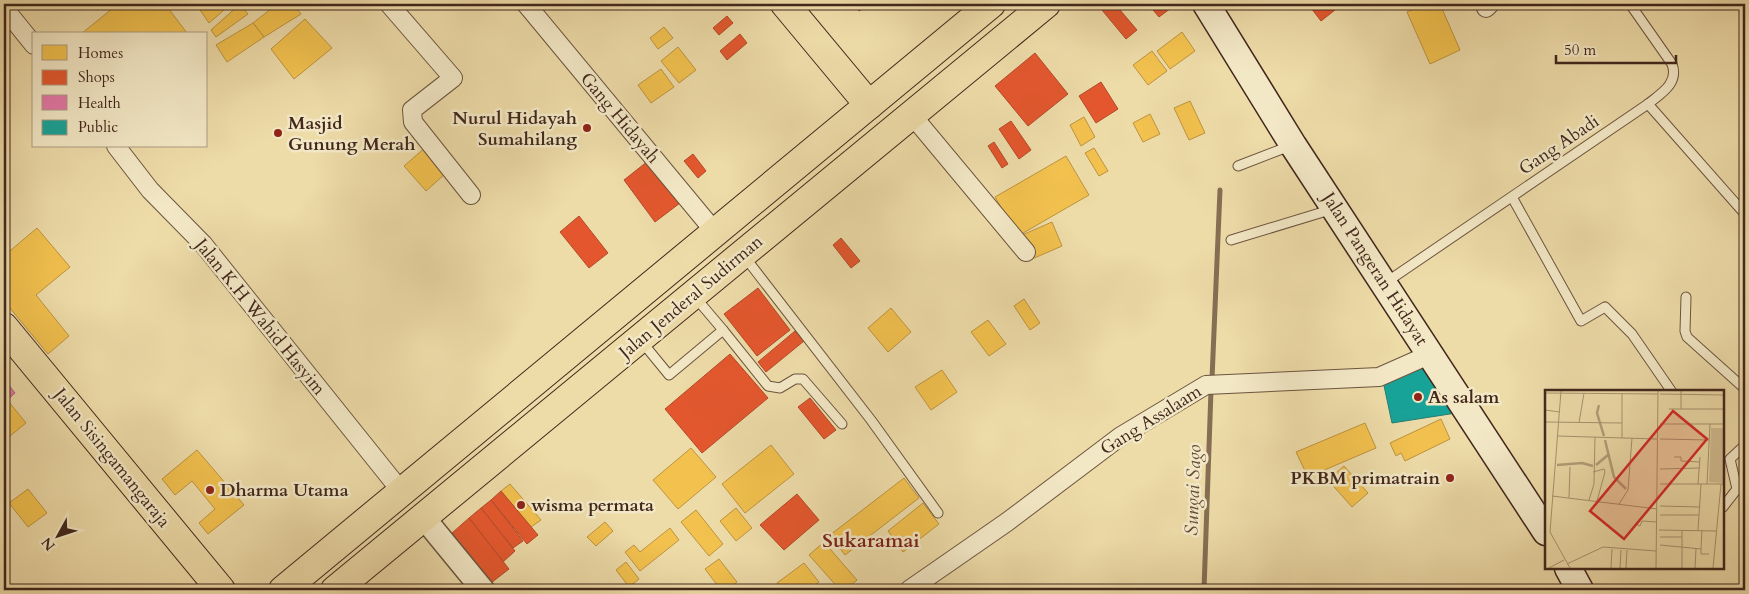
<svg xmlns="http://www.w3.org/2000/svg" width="1749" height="594" font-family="Cardo,serif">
<rect width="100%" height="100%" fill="#eddba8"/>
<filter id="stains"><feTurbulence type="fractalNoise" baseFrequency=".004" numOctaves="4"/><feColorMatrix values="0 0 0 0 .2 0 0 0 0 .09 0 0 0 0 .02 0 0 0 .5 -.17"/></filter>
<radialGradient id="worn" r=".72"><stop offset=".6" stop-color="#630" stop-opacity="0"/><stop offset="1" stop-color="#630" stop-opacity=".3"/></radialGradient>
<g fill="#f2c14e" stroke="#bd933f">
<path d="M118 4H165L187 33 81 34Z"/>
<path d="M196 4H231L209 23Z"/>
<path d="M240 4 248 14 216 37 211 30Z"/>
<path d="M277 4H293L301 14 264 37 253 23Z"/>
<path d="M1426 4H1440L1460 50 1430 64 1407 12Z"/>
<path d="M305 19 332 48 294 79 271 49Z"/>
<path d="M253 23 264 37 227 62 216 45Z"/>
<path d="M664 27 673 38 658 49 650 38Z"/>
<path d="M1182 32 1195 51 1170 69 1157 51Z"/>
<path d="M678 47 696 70 679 83 661 61Z"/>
<path d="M1152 51 1167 71 1148 85 1133 65Z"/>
<path d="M661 69 674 87 651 103 638 85Z"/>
<path d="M1190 101 1205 133 1189 140 1174 108Z"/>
<path d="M1150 114 1160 134 1143 142 1133 123Z"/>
<path d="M1084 117 1095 137 1081 146 1070 125Z"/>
<path d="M426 147 445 174 426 191 404 166Z"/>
<path d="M1094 148 1108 171 1099 176 1085 153Z"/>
<path d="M1066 156 1089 195 1018 236 995 197Z"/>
<path d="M1052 222 1062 246 1032 259 1022 235Z"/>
<path d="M37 228 70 267 36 295 69 336 48 354 4 301V256Z"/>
<path d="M1024 299 1040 323 1030 330 1014 306Z"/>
<path d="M891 308 911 332 888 352 868 328Z"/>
<path d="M988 320 1006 344 989 356 971 332Z"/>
<path d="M942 370 957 392 931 410 915 387Z"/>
<path d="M9 402 26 423 4 441V407Z"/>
<path d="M1441 419 1450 439 1405 461 1401 453 1396 456 1390 443Z"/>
<path d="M1365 423 1376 448 1308 477 1296 452Z"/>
<path d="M771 445 794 474 745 513 722 484Z"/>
<path d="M691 448 716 477 678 509 653 480Z"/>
<path d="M197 450 244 505 208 534 199 523 215 509 192 481 175 495 162 479Z"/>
<path d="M1344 466 1368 493 1352 507 1328 480Z"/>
<path d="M904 478 919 498 845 555 830 535Z"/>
<path d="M510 484 541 520 531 527 501 491Z"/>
<path d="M28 489 47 513 28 527 9 503Z"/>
<path d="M923 503 939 524 903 552 888 531Z"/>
<path d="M736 508 752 528 736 541 720 521Z"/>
<path d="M696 510 723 544 709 556 681 522Z"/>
<path d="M605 522 613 531 596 546 587 537Z"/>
<path d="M670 528 679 540 640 571 625 552 634 545 640 552Z"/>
<path d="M824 542 857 580 845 590H840L809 555Z"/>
<path d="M719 559 737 582 727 590H721L705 569Z"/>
<path d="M626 562 639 579 629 587 616 570Z"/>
<path d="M804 563 819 582 808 590H782L777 583Z"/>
<path d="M829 584 834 590H820Z"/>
</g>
<g fill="#e4572e" stroke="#b34929">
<path d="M853 4H869L859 11Z"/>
<path d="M1097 4H1115L1137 30 1126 39Z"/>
<path d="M1148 4H1174L1175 5 1159 17Z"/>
<path d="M1308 4H1331L1335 10 1321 21Z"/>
<path d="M727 16 733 23 719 35 713 28Z"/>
<path d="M740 34 747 43 727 60 720 51Z"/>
<path d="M1035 53 1068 94 1028 126 995 86Z"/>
<path d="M1101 82 1118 109 1096 123 1079 96Z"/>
<path d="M1011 121 1031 150 1019 159 999 129Z"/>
<path d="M994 142 1008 164 1002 168 988 146Z"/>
<path d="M693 154 706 171 698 178 684 161Z"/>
<path d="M648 161 680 203 655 222 624 180Z"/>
<path d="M579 216 608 253 589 268 560 232Z"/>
<path d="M841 238 860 261 851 268 833 245Z"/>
<path d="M758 288 790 330 757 356 724 314Z"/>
<path d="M795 331 804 341 766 372 758 362Z"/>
<path d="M730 354 768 398 702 453 665 409Z"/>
<path d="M810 398 836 430 824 439 798 407Z"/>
<path d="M501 491 538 535 527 544 491 500Z"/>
<path d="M797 494 819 520 784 550 760 525Z"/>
<path d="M491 500 523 541 513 548 481 508Z"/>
<path d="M481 508 515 551 503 562 469 518Z"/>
<path d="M469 518 509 569 491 583 452 533Z"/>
</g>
<path fill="#e377a8" stroke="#b25f7e" d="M4 379 15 393 4 403Z"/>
<path fill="#17a398" stroke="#247e73" d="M1425 362 1456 413 1392 423 1383 381Z"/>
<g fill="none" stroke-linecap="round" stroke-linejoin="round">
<g stroke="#856e53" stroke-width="5">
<path d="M1212 379 1220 190"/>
<path d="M1204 590 1211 390"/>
</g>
<g stroke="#6c543f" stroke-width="11">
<g id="service">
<path d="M1648 104 1745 214"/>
<path d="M1238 166 1290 146"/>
<path d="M1512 197 1581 321 1605 307 1632 334 1672 392"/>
<path d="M1231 240 1333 209"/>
<path d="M744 256 871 420 938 513"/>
<path d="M1385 283 1648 104C1662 93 1679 83 1672 64L1630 4"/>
<path d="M1686 297 1685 331 1687 337 1745 389"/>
<path d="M723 330 768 386 780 388 795 379H803L842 424"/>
<path d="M642 342 669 375 723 330 695 297"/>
<path d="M1723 507 1737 489 1730 459 1745 445"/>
</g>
</g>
<g stroke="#6c543f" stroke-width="20">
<g id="minor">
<path d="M389 4 453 78 412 110 413 122 471 195"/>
<path d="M526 4 715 232"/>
<path d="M4 8 34 45"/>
<path d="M1486 8 1490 4"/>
<path d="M911 114 1026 252"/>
<path d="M116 146 150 190 203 244 401 491"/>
<path d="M909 590 1007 522 1121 436 1206 385 1379 377 1431 354"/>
</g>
</g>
<g stroke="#6c543f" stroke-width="25">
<path id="tertiary" d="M424 518 483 590"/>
</g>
<g stroke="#41271c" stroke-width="29">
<g id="secondary">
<path d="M1206 4 1293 145 1546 532"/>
<path d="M1568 568 1580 590"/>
</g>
</g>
<g stroke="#41271c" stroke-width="30">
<g id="primary">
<path d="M785 4 869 105"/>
<path d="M4 327 221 590"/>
<path d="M283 590 991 4"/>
<path d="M335 590 1046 4"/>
</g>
</g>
<use href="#service" stroke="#f3e8c6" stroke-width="9"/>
<use href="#minor" stroke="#f3e8c6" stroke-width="18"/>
<use href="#tertiary" stroke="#f3e8c6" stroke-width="22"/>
<use href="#secondary" stroke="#f3e8c6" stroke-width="26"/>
<use href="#primary" stroke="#eddba8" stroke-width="28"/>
</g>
<g fill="#8f2418" stroke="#f3e8c6" stroke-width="2">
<circle cx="587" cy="128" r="5"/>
<circle cx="278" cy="133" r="5"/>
<circle cx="1418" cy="397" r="5"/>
<circle cx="1450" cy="478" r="5"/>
<circle cx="210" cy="490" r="5"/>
<circle cx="521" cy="505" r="5"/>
</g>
<g text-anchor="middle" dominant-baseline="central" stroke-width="5" stroke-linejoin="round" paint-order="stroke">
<g font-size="18" font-weight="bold" fill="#41271c" stroke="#f3e8c6" text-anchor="start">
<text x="577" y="118" text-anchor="end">Nurul Hidayah<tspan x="577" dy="21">Sumahilang</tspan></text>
<text x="288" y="123">Masjid<tspan x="288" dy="21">Gunung Merah</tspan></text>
<text x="1428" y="397">As salam</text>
<text x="1440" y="478" text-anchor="end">PKBM primatrain</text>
<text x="220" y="490">Dharma Utama</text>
<text x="531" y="505">wisma permata</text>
</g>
<g font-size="18" fill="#41271c" stroke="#f3e8c6">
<text transform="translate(620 118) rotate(50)">Gang Hidayah</text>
<text transform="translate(1559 145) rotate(-34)">Gang Abadi</text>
<text transform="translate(1375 269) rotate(57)">Jalan Pangeran Hidayat</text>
<text transform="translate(691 297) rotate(-40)">Jalan Jenderal Sudirman</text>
<text transform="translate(260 317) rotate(51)">Jalan K.H Wahid Hasyim</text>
<text transform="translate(1151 420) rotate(-32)">Gang Assalaam</text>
<text transform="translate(112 458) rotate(51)">Jalan Sisingamangaraja</text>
</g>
<g font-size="19" font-style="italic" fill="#634b38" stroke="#f3e8c6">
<text transform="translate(1193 490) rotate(-88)">Sungai Sago</text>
</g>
<g font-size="20" font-weight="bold" fill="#7a1f14" stroke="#f3e8c6">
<text x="871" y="540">Sukaramai</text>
</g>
</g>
<g transform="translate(1545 390)">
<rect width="179" height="179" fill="#eddba8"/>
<path d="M166 38H179V93L164 92Z" fill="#d0bc90"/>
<path fill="none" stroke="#b39e78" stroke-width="2.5" d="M54 15 52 23 59 46M60 50 69 87 81 99M12 75 37 73 48 76M51 75 63 65"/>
<path fill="none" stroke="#a89370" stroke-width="1" d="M16 1 5 142 25 178M136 1V19M0 3 113 4M77 4V48M115 4 179 5M124 19H179M0 20 15 22M0 32 77 33M34 33 39 3M115 34H179M12 46 112 49M115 49 164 50M129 67H136V71L155 72M115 79 155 78M48 82 59 79 60 82 52 111M115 94H179M153 94 155 67M162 94 165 34M7 106 112 119M24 108 25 77M44 110 49 94 50 47M74 114 83 100 87 48M115 116 154 117M115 125H154M91 134 95 136 97 131 112 132M114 140 171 141M137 140V178M153 140 156 94M115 147H137M115 155 156 159V164H164M156 159 157 140M22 174 58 157 111 161M4 178 19 170M66 178 67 159M75 178 76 160M81 178 82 160M111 178 113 1M150 178 151 159M168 178 176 94"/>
<path fill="#d62828" fill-opacity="0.15" stroke="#d62828" stroke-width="2.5" d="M128 21 162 49 79 149 45 121Z"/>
<rect width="179" height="179" fill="none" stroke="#41271c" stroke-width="2.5"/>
</g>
<rect width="1749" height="594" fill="none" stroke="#eddba8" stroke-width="20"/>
<rect x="5" y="5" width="1739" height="584" fill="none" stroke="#41271c" stroke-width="2.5"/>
<rect x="10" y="10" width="1729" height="574" fill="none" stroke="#41271c"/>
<rect x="32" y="32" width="175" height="115" fill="#f3e8c6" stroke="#ac9b82"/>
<rect x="42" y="45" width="25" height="15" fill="#f2c14e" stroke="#ac9b82"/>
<text x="78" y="58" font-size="15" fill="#41271c">Homes</text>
<rect x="42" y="70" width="25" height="15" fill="#e4572e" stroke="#ac9b82"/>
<text x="78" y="82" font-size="15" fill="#41271c">Shops</text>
<rect x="42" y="95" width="25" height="15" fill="#e377a8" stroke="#ac9b82"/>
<text x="78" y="108" font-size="15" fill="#41271c">Health</text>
<rect x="42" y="120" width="25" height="15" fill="#17a398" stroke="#ac9b82"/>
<text x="78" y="132" font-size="15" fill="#41271c">Public</text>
<g transform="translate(58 536) rotate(230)" stroke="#f3e8c6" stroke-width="4" paint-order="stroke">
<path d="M0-4L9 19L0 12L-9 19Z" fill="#41271c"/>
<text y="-8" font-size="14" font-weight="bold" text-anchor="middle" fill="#41271c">N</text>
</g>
<path d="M1556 55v8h120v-8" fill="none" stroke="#41271c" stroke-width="2.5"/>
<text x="1564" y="55" font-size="15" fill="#41271c" stroke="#f3e8c6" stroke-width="4" paint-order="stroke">50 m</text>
<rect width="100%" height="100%" filter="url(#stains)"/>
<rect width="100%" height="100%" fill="url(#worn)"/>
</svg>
